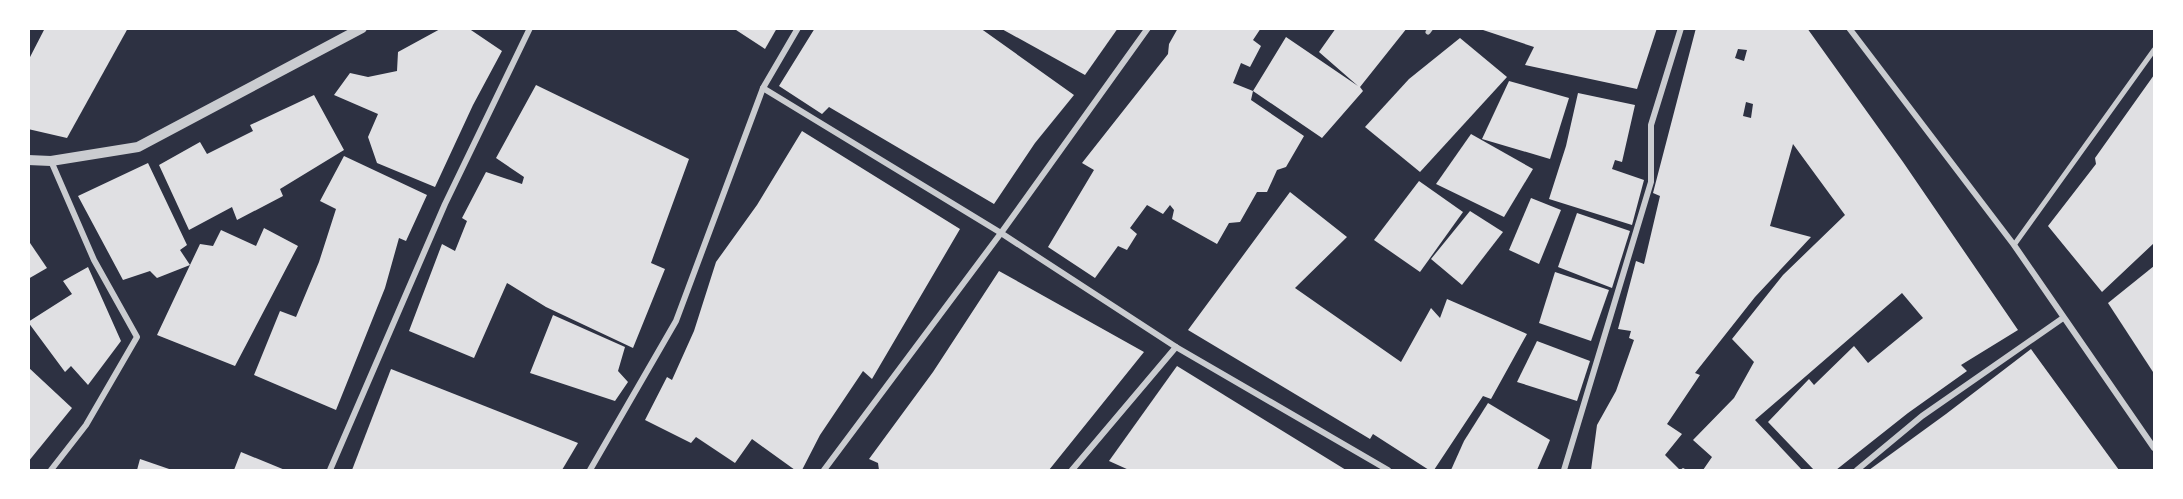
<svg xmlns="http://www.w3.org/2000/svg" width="2183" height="499" font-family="'DM Sans',sans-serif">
<rect width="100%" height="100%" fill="#2d3142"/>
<g fill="#e0e0e3" fill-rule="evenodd">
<path d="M45 28H128L67 138 28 129V61Z"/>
<path d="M442 28H468L502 51 473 105 435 187 377 163 368 137 378 114 334 95 350 73 368 77 397 71 398 52Z"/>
<path d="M733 28H777L765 49Z"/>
<path d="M815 28H980L1074 95 1035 143 994 204 829 107 822 114 779 86Z"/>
<path d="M1000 28H1118L1085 75Z"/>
<path d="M1178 28H1261L1253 40 1261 46 1250 67 1241 63 1233 83 1253 91 1286 37 1358 86 1319 52 1336 28H1407L1360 87 1363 91 1322 138 1253 91 1251 100 1304 136 1286 167 1277 170 1267 192H1257L1240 222 1229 223 1217 244 1172 219 1174 210 1170 205 1163 214 1147 205 1130 228 1137 234 1127 250 1118 246 1095 278 1048 247 1094 170 1082 163 1168 54 1169 44Z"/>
<path d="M1477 28H1657L1637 89 1525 65 1534 47Z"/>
<path d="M1696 28H1807L1903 162 2018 330 1961 365 1967 371 1908 413 1836 470H1814L1768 422 1809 379 1814 385 1854 346 1868 363 1923 318 1902 293 1755 420 1802 470H1703L1712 457 1693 440 1734 398 1754 362 1732 339 1783 275 1845 215 1793 144 1770 226 1811 237 1755 297 1695 373 1700 375 1667 424 1682 434 1665 455 1680 470 1683 468 1687 470H1591L1597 425 1616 391 1634 340 1629 338 1631 331 1618 329 1636 261 1644 264 1660 196 1653 193ZM1738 49 1747 50 1744 61 1735 58ZM1746 102 1753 104 1751 118 1743 116Z"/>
<path d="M1460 38 1507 77 1420 172 1365 127 1409 79Z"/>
<path d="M2154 75V243L2102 292 2048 226 2096 164 2095 158Z"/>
<path d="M1509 81 1569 98 1550 159 1482 139Z"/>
<path d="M536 85 689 159 651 263 665 269 633 348 546 307 507 283 474 358 409 331 442 244 455 251 467 221 462 218 486 172 522 184 524 177 496 158Z"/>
<path d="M1578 93 1635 105 1622 162 1615 160 1612 169 1644 180 1632 225 1549 199 1566 146Z"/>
<path d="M314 95 344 150 280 189 283 196 237 220 232 207 189 230 159 165 200 142 207 154 253 131 250 125Z"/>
<path d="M802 131 960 229 872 379 863 371 820 435 802 470H795L752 439 735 463 696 437 691 443 645 420 667 377 672 380 694 331 716 262 757 205Z"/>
<path d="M1471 134 1533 169 1504 217 1436 184Z"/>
<path d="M344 156 427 195 406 241 399 238 385 288 336 410 254 375 280 311 296 317 319 262 336 209 320 201Z"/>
<path d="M148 163 187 245 180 250 190 265 200 244 213 246 221 230 256 246 264 228 298 246 235 366 157 335 190 265 157 278 150 271 123 280 78 196Z"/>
<path d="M1419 181 1463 212 1420 272 1374 240Z"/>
<path d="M1290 192 1347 237 1295 288 1401 362 1431 308 1440 318 1447 299 1527 334 1491 399 1483 396 1434 470H1429L1373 434 1370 439 1188 330Z"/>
<path d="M1531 198 1561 210 1539 264 1509 250Z"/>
<path d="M1470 211 1503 232 1462 285 1431 259Z"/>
<path d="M1577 213 1630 231 1612 288 1558 267Z"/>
<path d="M28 240 47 268 28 279Z"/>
<path d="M2154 266V371L2153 372 2108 303Z"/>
<path d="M88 267 121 341 88 385 71 366 65 372 28 322 72 294 63 281Z"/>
<path d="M999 271 1144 352 1049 470H879L878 463 869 459 933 372Z"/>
<path d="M1555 272 1609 290 1591 341 1539 323Z"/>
<path d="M553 315 625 347 618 371 628 382 615 401 530 373Z"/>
<path d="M1537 341 1590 361 1577 401 1517 382Z"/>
<path d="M2031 349 2119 470H1869L1946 414Z"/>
<path d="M1177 366 1346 470H1129L1109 461Z"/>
<path d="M28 367 72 408 28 462Z"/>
<path d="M391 369 578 443 562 470H352Z"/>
<path d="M1488 403 1550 440 1537 470H1451L1464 441Z"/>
<path d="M241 452 285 470H234Z"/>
<path d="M140 459 172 470H137Z"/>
</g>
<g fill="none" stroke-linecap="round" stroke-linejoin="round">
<g stroke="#caccd0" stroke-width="5">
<path d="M1428 32 1431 28"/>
<path d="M2014 245 2154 50"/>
</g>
<g stroke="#caccd0" stroke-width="6">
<path d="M1849 28 2014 245 2154 448"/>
<path d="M763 88 1001 233 1176 347 1388 470"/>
<path d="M51 470 86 425 137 337 94 260 51 161"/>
<path d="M330 470 445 204 530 28"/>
<path d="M590 470 676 321 763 88 798 28"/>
<path d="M824 470 1001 233 1148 28"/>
<path d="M1072 470 1176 347"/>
<path d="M1564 470 1651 182V125L1681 28"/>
<path d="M1857 470 1922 416 2063 318"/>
</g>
<path stroke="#caccd0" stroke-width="10" d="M28 160 51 161 138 147 362 28"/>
</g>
<rect width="2183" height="499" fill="none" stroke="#ffffff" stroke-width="60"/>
</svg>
